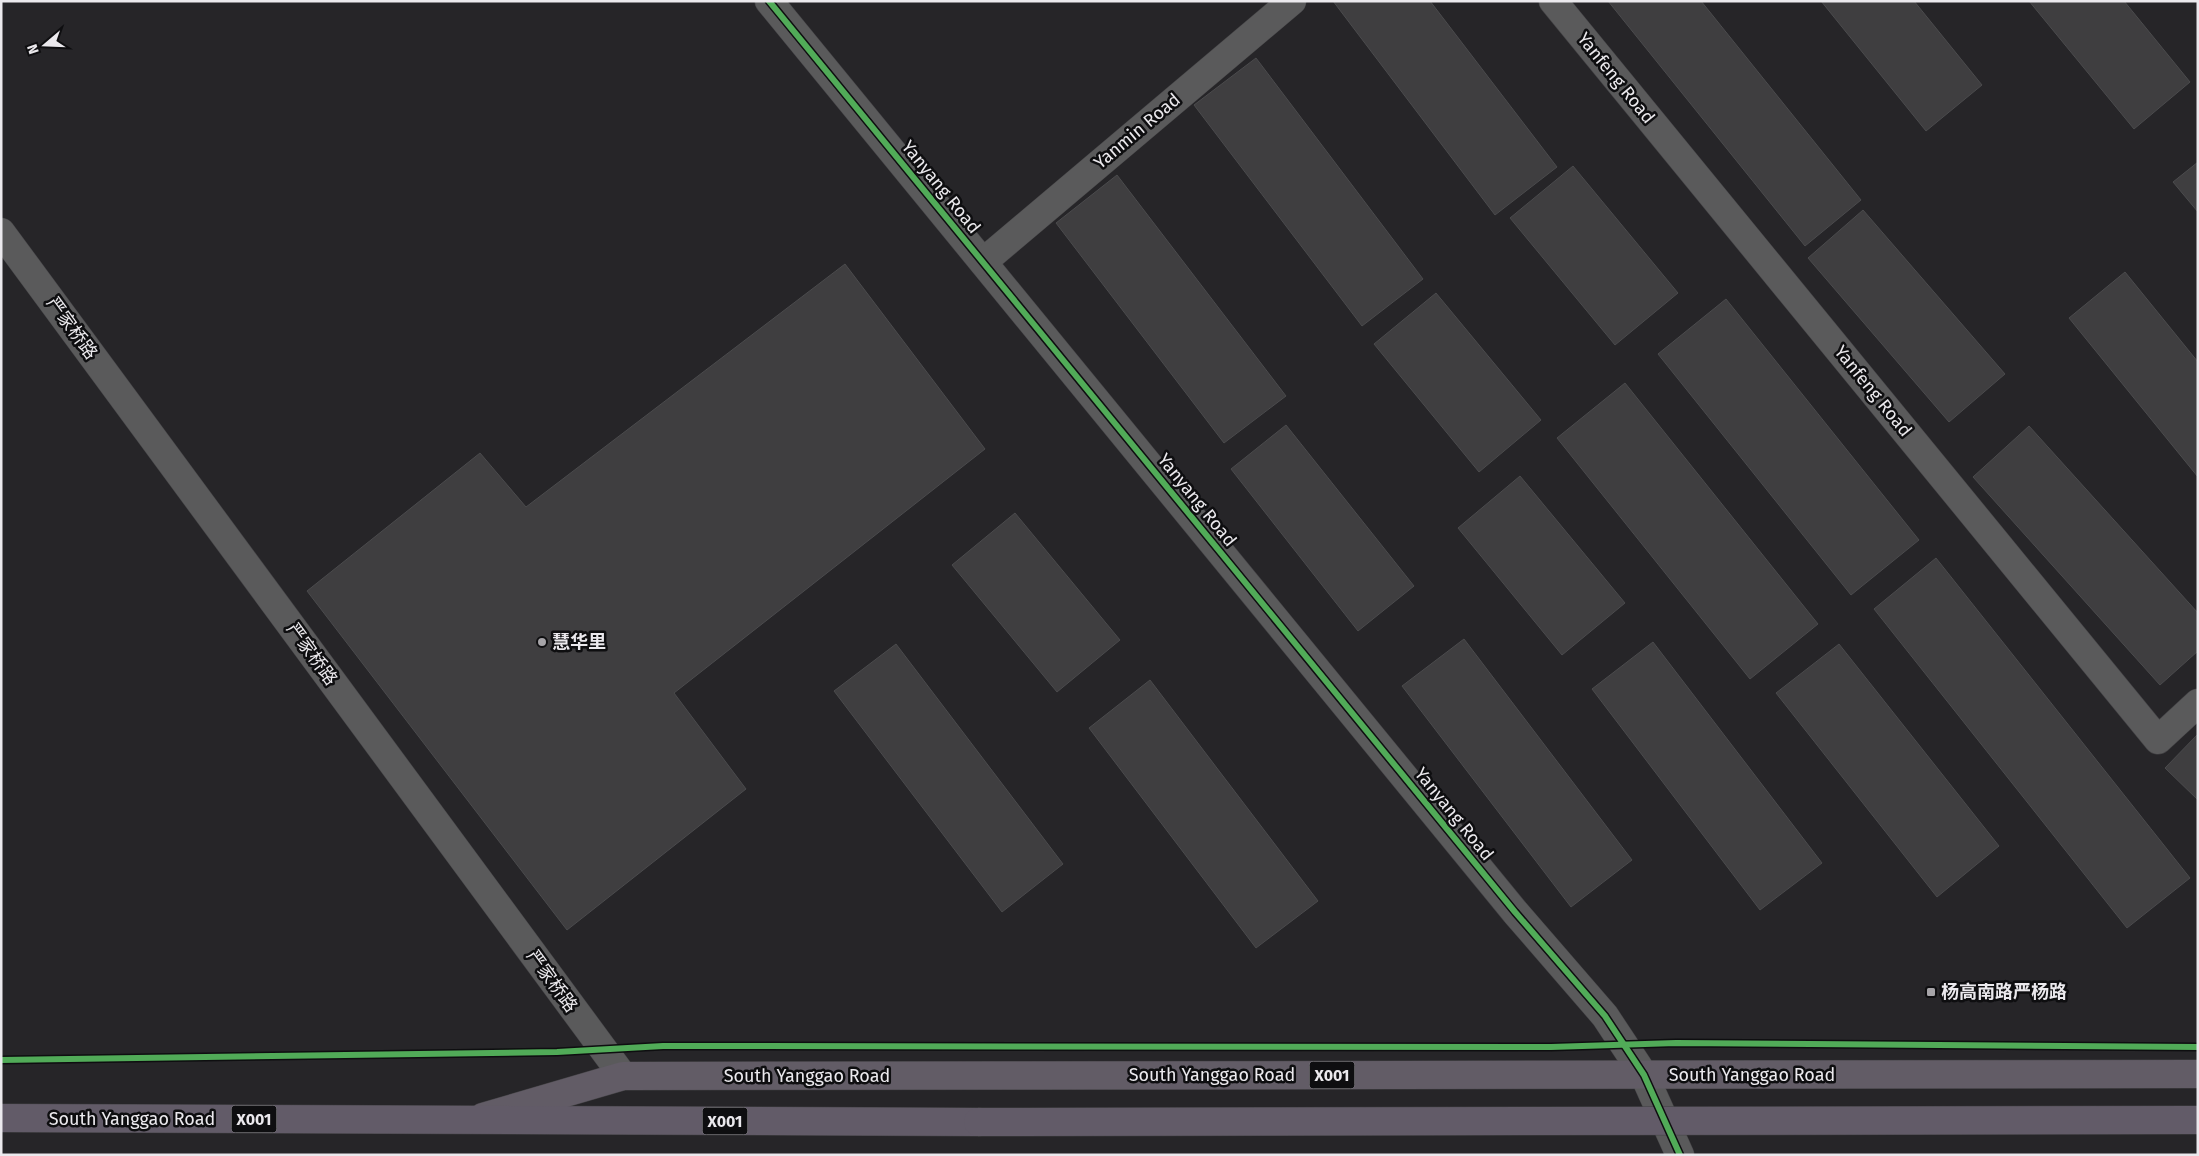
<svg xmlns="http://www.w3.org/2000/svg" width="2199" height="1156" font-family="'Fira Sans','Noto Sans SC',sans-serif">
<rect width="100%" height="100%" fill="#262528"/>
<g fill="#3f3e40" stroke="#4b4b4d">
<path d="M1333 1H1430L1557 167 1495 215Z"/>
<path d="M1608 1H1701L1861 200 1805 246Z"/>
<path d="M1821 1H1914L1982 85 1926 131Z"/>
<path d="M2029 1H2124L2190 82 2134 129Z"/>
<path d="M1256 58 1423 279 1362 326 1194 105Z"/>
<path d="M2198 162V212L2173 182Z"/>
<path d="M1573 166 1678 293 1615 345 1510 218Z"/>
<path d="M1117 175 1286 396 1224 443 1056 223Z"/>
<path d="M1863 210 2005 374 1949 422 1808 258Z"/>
<path d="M845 264 985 449 674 693 746 789 567 930 307 591 480 453 526 507Z"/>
<path d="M2125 272 2198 362V477L2069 318Z"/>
<path d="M1436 293 1541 420 1479 472 1374 344Z"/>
<path d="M1726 299 1919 540 1851 595 1658 354Z"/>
<path d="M1625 383 1818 624 1750 679 1557 438Z"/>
<path d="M1286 425 1414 586 1358 631 1231 469Z"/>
<path d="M2029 426 2198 613V651L2160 685 1973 477Z"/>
<path d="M1520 476 1625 603 1562 655 1458 528Z"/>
<path d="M1015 513 1120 640 1057 692 952 565Z"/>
<path d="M1936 558 2190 878 2127 928 1874 609Z"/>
<path d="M1464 639 1632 860 1571 907 1402 686Z"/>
<path d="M1653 642 1822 863 1760 910 1592 689Z"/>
<path d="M896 644 1063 864 1002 912 834 691Z"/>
<path d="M1839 644 1999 846 1937 897 1776 693Z"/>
<path d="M1150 680 1318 901 1256 948 1089 728Z"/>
<path d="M2198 734V800L2165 768Z"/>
</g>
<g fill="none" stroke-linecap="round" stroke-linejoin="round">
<g stroke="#434245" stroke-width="29">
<g id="minor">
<path d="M769 1 1515 912 1605 1016 1644 1075 1680 1155"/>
<path d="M1553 1 2158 740 2198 703"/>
<path d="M1 232 623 1076"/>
<path d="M983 262 1292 1"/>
</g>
</g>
<g stroke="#434245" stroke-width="29">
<path id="major" d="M483 1117 623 1076 2198 1074"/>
</g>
<g stroke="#434245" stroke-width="29">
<path id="highway" d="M1 1118 978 1122"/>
</g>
<use href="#minor" stroke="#5a5a5b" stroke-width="28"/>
<use href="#major" stroke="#625c66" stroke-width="28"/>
<use href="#highway" stroke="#625b68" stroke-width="28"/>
<g stroke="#434245" stroke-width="29" stroke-linecap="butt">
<path id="highway-bridge" d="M978 1122 2198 1120"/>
</g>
<use href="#highway-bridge" stroke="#625b68" stroke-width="28"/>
<g stroke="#0e0e10" stroke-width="9">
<g id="cycleway">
<path d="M769 1 1515 912 1605 1016 1644 1075 1680 1155"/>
<path d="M1 1060 557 1052 663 1046 1551 1047 1676 1043 2198 1047"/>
</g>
</g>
<use href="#cycleway" stroke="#51ab58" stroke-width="6"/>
</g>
<g fill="#a6a4a8" stroke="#0e0e10" stroke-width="2">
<circle cx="542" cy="642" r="5"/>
<rect x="1926" y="987" width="10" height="10" rx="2.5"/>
</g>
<g text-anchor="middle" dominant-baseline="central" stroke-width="5" stroke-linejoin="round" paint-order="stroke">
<g fill="#0e0e10" stroke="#a9a7ab" stroke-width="1">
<rect x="1309.5" y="1061.5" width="45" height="27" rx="4"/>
<rect x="231.5" y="1105.5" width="45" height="27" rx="4"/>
<rect x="702.5" y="1107.5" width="45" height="27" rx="4"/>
</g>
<g font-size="16" font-weight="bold" fill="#ebe9ed">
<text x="1332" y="1075">X001</text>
<text x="254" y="1119">X001</text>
<text x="725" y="1121">X001</text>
</g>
<g font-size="18" fill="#ebe9ed" stroke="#0e0e10">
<text transform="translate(1616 78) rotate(51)">Yanfeng Road</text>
<text transform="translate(1137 131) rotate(-40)">Yanmin Road</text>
<text transform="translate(941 187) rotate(51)">Yanyang Road</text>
<text transform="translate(72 328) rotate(54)">严家桥路</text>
<text transform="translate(1873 391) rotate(51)">Yanfeng Road</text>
<text transform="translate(1197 500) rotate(51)">Yanyang Road</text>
<text transform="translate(312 654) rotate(54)">严家桥路</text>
<text transform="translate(1454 814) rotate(51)">Yanyang Road</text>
<text transform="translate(552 981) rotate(54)">严家桥路</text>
<text x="1212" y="1075">South Yanggao Road</text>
<text x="1752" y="1075">South Yanggao Road</text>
<text x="807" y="1076">South Yanggao Road</text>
<text x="132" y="1119">South Yanggao Road</text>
</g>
<g font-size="18" font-weight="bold" fill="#ebe9ed" stroke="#0e0e10" text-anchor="start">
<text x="552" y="642">慧华里</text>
<text x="1941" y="992">杨高南路严杨路</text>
</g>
</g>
<rect width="2199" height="1156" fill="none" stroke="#ebe9ed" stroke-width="5"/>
<g transform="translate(45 45) rotate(251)" stroke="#0e0e10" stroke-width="4" paint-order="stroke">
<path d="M0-4L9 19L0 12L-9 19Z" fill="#ebe9ed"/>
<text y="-8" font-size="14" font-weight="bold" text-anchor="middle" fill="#ebe9ed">N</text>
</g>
</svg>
